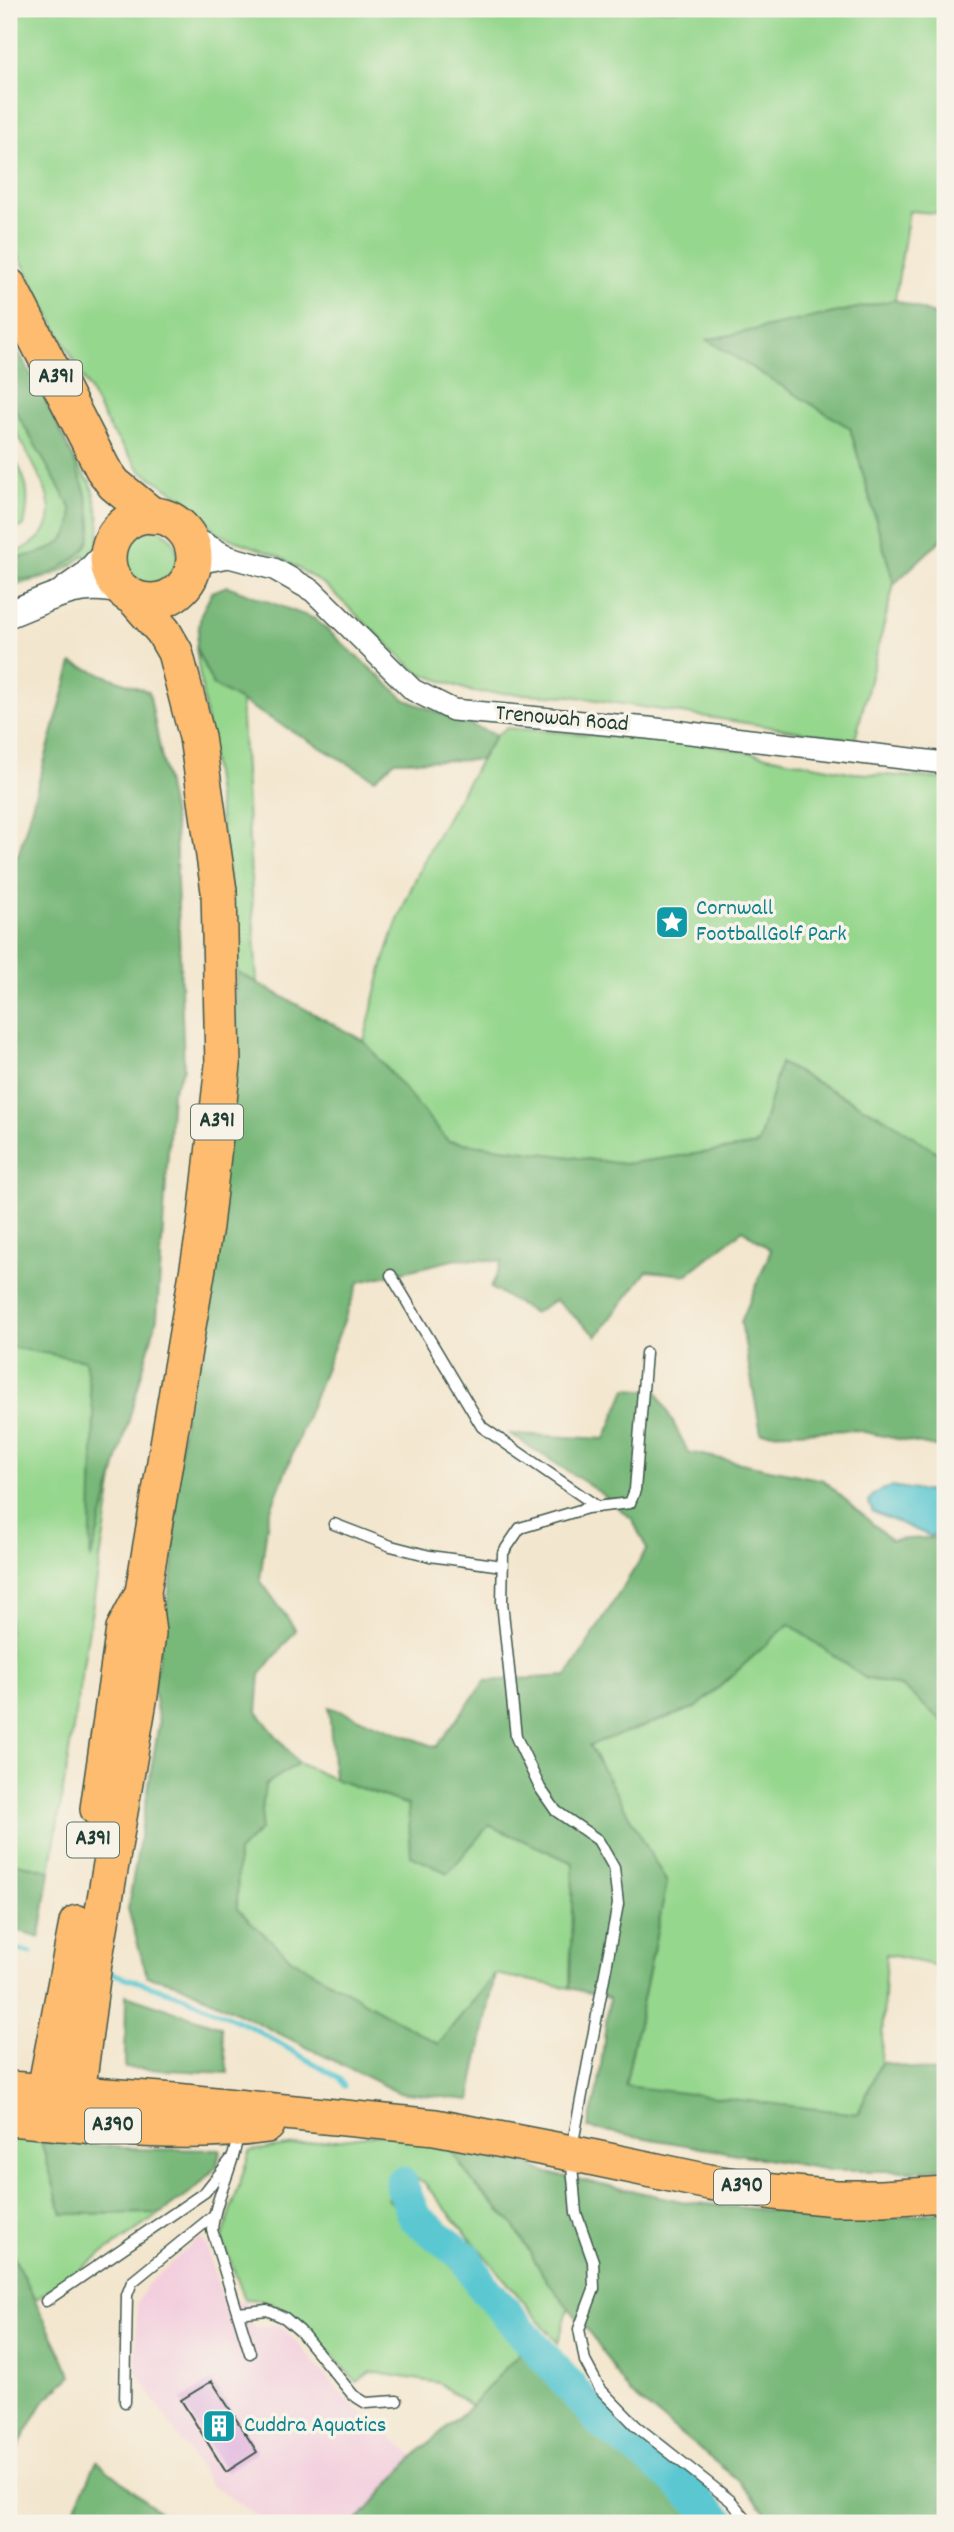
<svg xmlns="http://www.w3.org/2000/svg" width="954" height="2532" font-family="Dekko,sans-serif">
<rect width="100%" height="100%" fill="#f7f3e8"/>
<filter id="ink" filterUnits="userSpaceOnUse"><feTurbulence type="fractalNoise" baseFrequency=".0143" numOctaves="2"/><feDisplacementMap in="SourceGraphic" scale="14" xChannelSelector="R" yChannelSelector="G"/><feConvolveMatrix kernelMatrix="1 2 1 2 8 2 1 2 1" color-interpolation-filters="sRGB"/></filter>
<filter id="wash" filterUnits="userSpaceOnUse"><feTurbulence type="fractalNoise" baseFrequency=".00686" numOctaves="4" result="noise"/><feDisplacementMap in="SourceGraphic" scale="28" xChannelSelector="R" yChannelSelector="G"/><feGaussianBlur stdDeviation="1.57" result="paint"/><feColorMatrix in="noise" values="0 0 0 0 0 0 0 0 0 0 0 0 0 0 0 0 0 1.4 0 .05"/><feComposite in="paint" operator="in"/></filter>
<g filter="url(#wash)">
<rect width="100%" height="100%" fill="#f3e6ce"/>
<path fill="#f3cfde" d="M199 2238 206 2244 224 2307 245 2299 254 2328 280 2324 348 2401 414 2456 356 2523H268L210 2484 136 2372 137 2304 145 2287Z"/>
<g fill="#96d78e" stroke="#5a8a61" stroke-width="2">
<path d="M9 9H945V214L909 211 895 300 708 340 850 428 894 584 855 740 571 696 473 692 417 672 325 585 278 556 218 534 183 498 141 471 110 429 9 238Z"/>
<path d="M9 399 71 508C79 547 38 556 9 558V555C77 531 45 487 21 441 17 433 10 424 9 416 8 411 9 405 9 399Z"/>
<path d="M66 445 86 478 90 481C97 505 108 538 89 559L84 555C61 576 39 581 9 585V578L17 580 91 526 85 490Z"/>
<path d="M9 448C26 480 32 489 24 526L9 531Z"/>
<circle cx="149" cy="556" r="28"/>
<path d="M196 648 213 685 241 701 257 983 237 972 229 878Z"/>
<path d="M507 728 706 744 854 773 945 779V1158L890 1121 780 1063 759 1145 624 1164 447 1141 364 1041C371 1014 377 985 385 958 409 878 453 805 496 735Z"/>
<path d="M9 1347 85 1360 94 1415 91 1557 114 1473 50 1871 9 1861Z"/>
<path d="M789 1623 865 1678 903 1687 945 1724V1968L886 1954 881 2062 858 2114 625 2087 667 1883 589 1745 697 1707Z"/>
<path d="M298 1763 334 1779 409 1805 411 1856 489 1825 574 1863 570 1988 495 1974 438 2044 291 1959 237 1909 238 1852 260 1830 265 1785Z"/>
<path d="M435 2127 476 2187 514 2225 546 2280 569 2307 558 2343 424 2183 400 2169 388 2177 392 2191 388 2199 526 2346 471 2406 439 2383 371 2372 356 2382 296 2315 262 2300 245 2299 222 2240 250 2151Z"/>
<path d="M9 2133 41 2141 62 2214 161 2213 35 2300 9 2248Z"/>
</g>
<g fill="#78b879" stroke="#4c7a56" stroke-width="2">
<path d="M895 300 945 318V536L894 584 850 428 707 340Z"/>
<path d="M9 335C31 376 107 500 88 543 84 553 73 559 65 565 50 576 27 583 9 578V558C38 556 79 547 71 508L9 399Z"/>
<path d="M227 586 315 619 406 700 496 735 480 760 395 761 375 779 213 685 196 648 201 614 212 592Z"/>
<path d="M72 663 149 692 175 827 184 1068 172 1092 157 1318 90 1561 94 1415 85 1360 9 1347V854L18 856Z"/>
<path d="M237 972 364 1041 448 1141 624 1164 758 1145 780 1063 890 1121 945 1158V1449L855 1430 761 1433 741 1322 771 1250 743 1230 686 1275 647 1271 597 1336 555 1300 534 1313 491 1288 502 1261 457 1259 359 1282 268 1517 260 1580 296 1630 260 1675 257 1712 298 1763 265 1785 260 1830 238 1852 237 1909 291 1959 438 2044 495 1974 470 2100 397 2092 179 1984 147 1976 128 1909 159 1723 153 1688 173 1568 175 1492Z"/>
<path d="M626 1389 657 1391 688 1452 823 1480 891 1540 945 1537V1724L903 1687 865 1678 789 1624 697 1707 589 1745 667 1883 625 2086 858 2114 881 2062 945 2074V2167L918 2171H835L588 2128 599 2083 609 1998 570 1988 573 1863 489 1825 448 1873 411 1856 408 1805 334 1779 329 1707 436 1747 485 1681 567 1676 647 1549 632 1519 594 1488 510 1434 605 1439Z"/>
<path d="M9 1861 50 1871 40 1937 9 1928Z"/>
<path d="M126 1995 221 2027 228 2073 125 2068Z"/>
<path d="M435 2127 548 2173 686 2202 814 2215 899 2217 945 2211V2523H775L739 2481 630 2393 592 2336 546 2280 514 2225 475 2185Z"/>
<path d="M41 2141 139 2149 220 2150 217 2166 195 2189 161 2213 62 2214Z"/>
<path d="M9 2248 72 2376 44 2401 9 2462Z"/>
<path d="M526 2346 601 2422 676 2480 721 2523H356L414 2456 471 2406Z"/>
<path d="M97 2461 173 2523H68Z"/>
</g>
<path fill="#5ac7d1" stroke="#3c8282" stroke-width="2" d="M897 1487 945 1494V1531L930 1536 873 1512 869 1503C873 1490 885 1488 897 1487Z"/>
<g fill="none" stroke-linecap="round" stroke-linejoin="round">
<g stroke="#5ac7d1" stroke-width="5">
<path d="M9 1947 31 1953"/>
<path d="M105 1971 185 1997 253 2028 340 2079 344 2086"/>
</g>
<path stroke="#5ac7d1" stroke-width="33" d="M401 2183 415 2218 465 2257 481 2284 601 2422 676 2480 721 2523"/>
</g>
<g id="blocks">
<path fill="#daa2de" d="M212 2381 257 2452 226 2472 181 2400Z"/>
</g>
</g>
<g filter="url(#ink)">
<use href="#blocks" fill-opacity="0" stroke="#3f564b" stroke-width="2"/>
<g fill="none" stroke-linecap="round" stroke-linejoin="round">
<g stroke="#3f564b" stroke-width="13">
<g id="service">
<path d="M391 1275 482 1427 598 1507"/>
<path d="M646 1353 635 1490 630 1503 587 1508 520 1528 503 1553 502 1602 516 1737 540 1788 556 1811 598 1840 614 1868 618 1904 571 2153 576 2213 593 2261 594 2289 579 2329 585 2361 600 2389 636 2426 731 2501 749 2523"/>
<path d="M334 1524 391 1546 430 1556 502 1566"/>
<path d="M238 2131C235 2166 215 2196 212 2230L250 2353"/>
<path d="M46 2301 205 2192 231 2159"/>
<path d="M238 2313 267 2310 285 2318 300 2331 353 2395 366 2403 397 2401"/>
<path d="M125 2402 127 2295 132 2282 213 2216"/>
</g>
</g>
<g stroke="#3f564b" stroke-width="24">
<g id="minor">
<path d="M185 533 229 557 274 569 313 591 413 690 453 710 648 728 945 763"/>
<path d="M192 569 202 562 229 557"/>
</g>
</g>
<g stroke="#3f564b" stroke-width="29">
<g id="tertiary">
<path d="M65 590 85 576 108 551"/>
<path d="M9 614C51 598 78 579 125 592"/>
</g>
</g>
<g stroke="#3f564b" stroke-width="38">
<g id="trunk">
<path d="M9 286 103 469 114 484 153 516"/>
<circle cx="151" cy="558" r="43"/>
<path d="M98 1809 124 1629 140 1598"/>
<path d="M9 2089 175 2101 435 2127 571 2153 709 2182 774 2192 836 2198H882L945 2194"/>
<path d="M54 2111 45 2090 77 1923"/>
<path d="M9 2118C89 2126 188 2137 267 2125"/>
<path d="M59 2123 77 2094 94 1963 140 1695 148 1633 143 1592 205 1226 223 1065 219 891 197 737 175 652 163 631 133 597"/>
</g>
</g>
<use href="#service" stroke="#fff" stroke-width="10"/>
<use href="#minor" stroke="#fff" stroke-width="21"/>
<use href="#tertiary" stroke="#fff" stroke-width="26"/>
<use href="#trunk" stroke="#fdbc6f" stroke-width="35"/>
</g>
</g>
<defs>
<g id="sight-square" transform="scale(1.75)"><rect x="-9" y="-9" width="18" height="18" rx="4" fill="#0f9aa8" stroke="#f7f3e8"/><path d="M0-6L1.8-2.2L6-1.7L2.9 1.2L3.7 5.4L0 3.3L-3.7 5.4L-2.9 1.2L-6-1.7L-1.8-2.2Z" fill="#fff"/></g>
<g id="building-square" transform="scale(1.75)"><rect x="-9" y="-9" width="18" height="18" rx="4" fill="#0f9aa8" stroke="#f7f3e8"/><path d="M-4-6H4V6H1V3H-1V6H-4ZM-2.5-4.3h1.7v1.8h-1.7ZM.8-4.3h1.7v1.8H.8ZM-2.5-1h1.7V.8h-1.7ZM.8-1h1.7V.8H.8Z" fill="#fff"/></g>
</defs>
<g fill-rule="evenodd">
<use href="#sight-square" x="672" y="922"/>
<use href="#building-square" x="219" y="2426"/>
</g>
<g text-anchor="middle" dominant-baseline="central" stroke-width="7" stroke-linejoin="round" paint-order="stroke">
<g fill="#f7f3e8" stroke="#60746a" stroke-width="2">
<rect x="30" y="360.5" width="52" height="35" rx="5"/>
<rect x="191" y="1104.5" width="52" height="35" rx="5"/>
<rect x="67" y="1822.5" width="52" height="35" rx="5"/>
<rect x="85" y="2108.5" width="56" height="35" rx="5"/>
<rect x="714" y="2169.5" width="56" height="35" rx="5"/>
</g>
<g font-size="21" font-weight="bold" fill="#1f3d34">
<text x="56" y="378">A391</text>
<text x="217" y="1122">A391</text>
<text x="93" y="1840">A391</text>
<text x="113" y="2126">A390</text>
<text x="742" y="2187">A390</text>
</g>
<g font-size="23" fill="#1f3d34" stroke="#f7f3e8">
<text transform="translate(562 720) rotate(5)">Trenowah Road</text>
</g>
<g font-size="23" fill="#0d838f" stroke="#f7f3e8" text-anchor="start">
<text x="696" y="909">Cornwall<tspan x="696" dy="26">FootballGolf Park</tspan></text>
<text x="244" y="2426">Cuddra Aquatics</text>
</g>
</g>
<rect width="954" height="2532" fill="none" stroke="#f7f3e8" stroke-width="35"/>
</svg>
